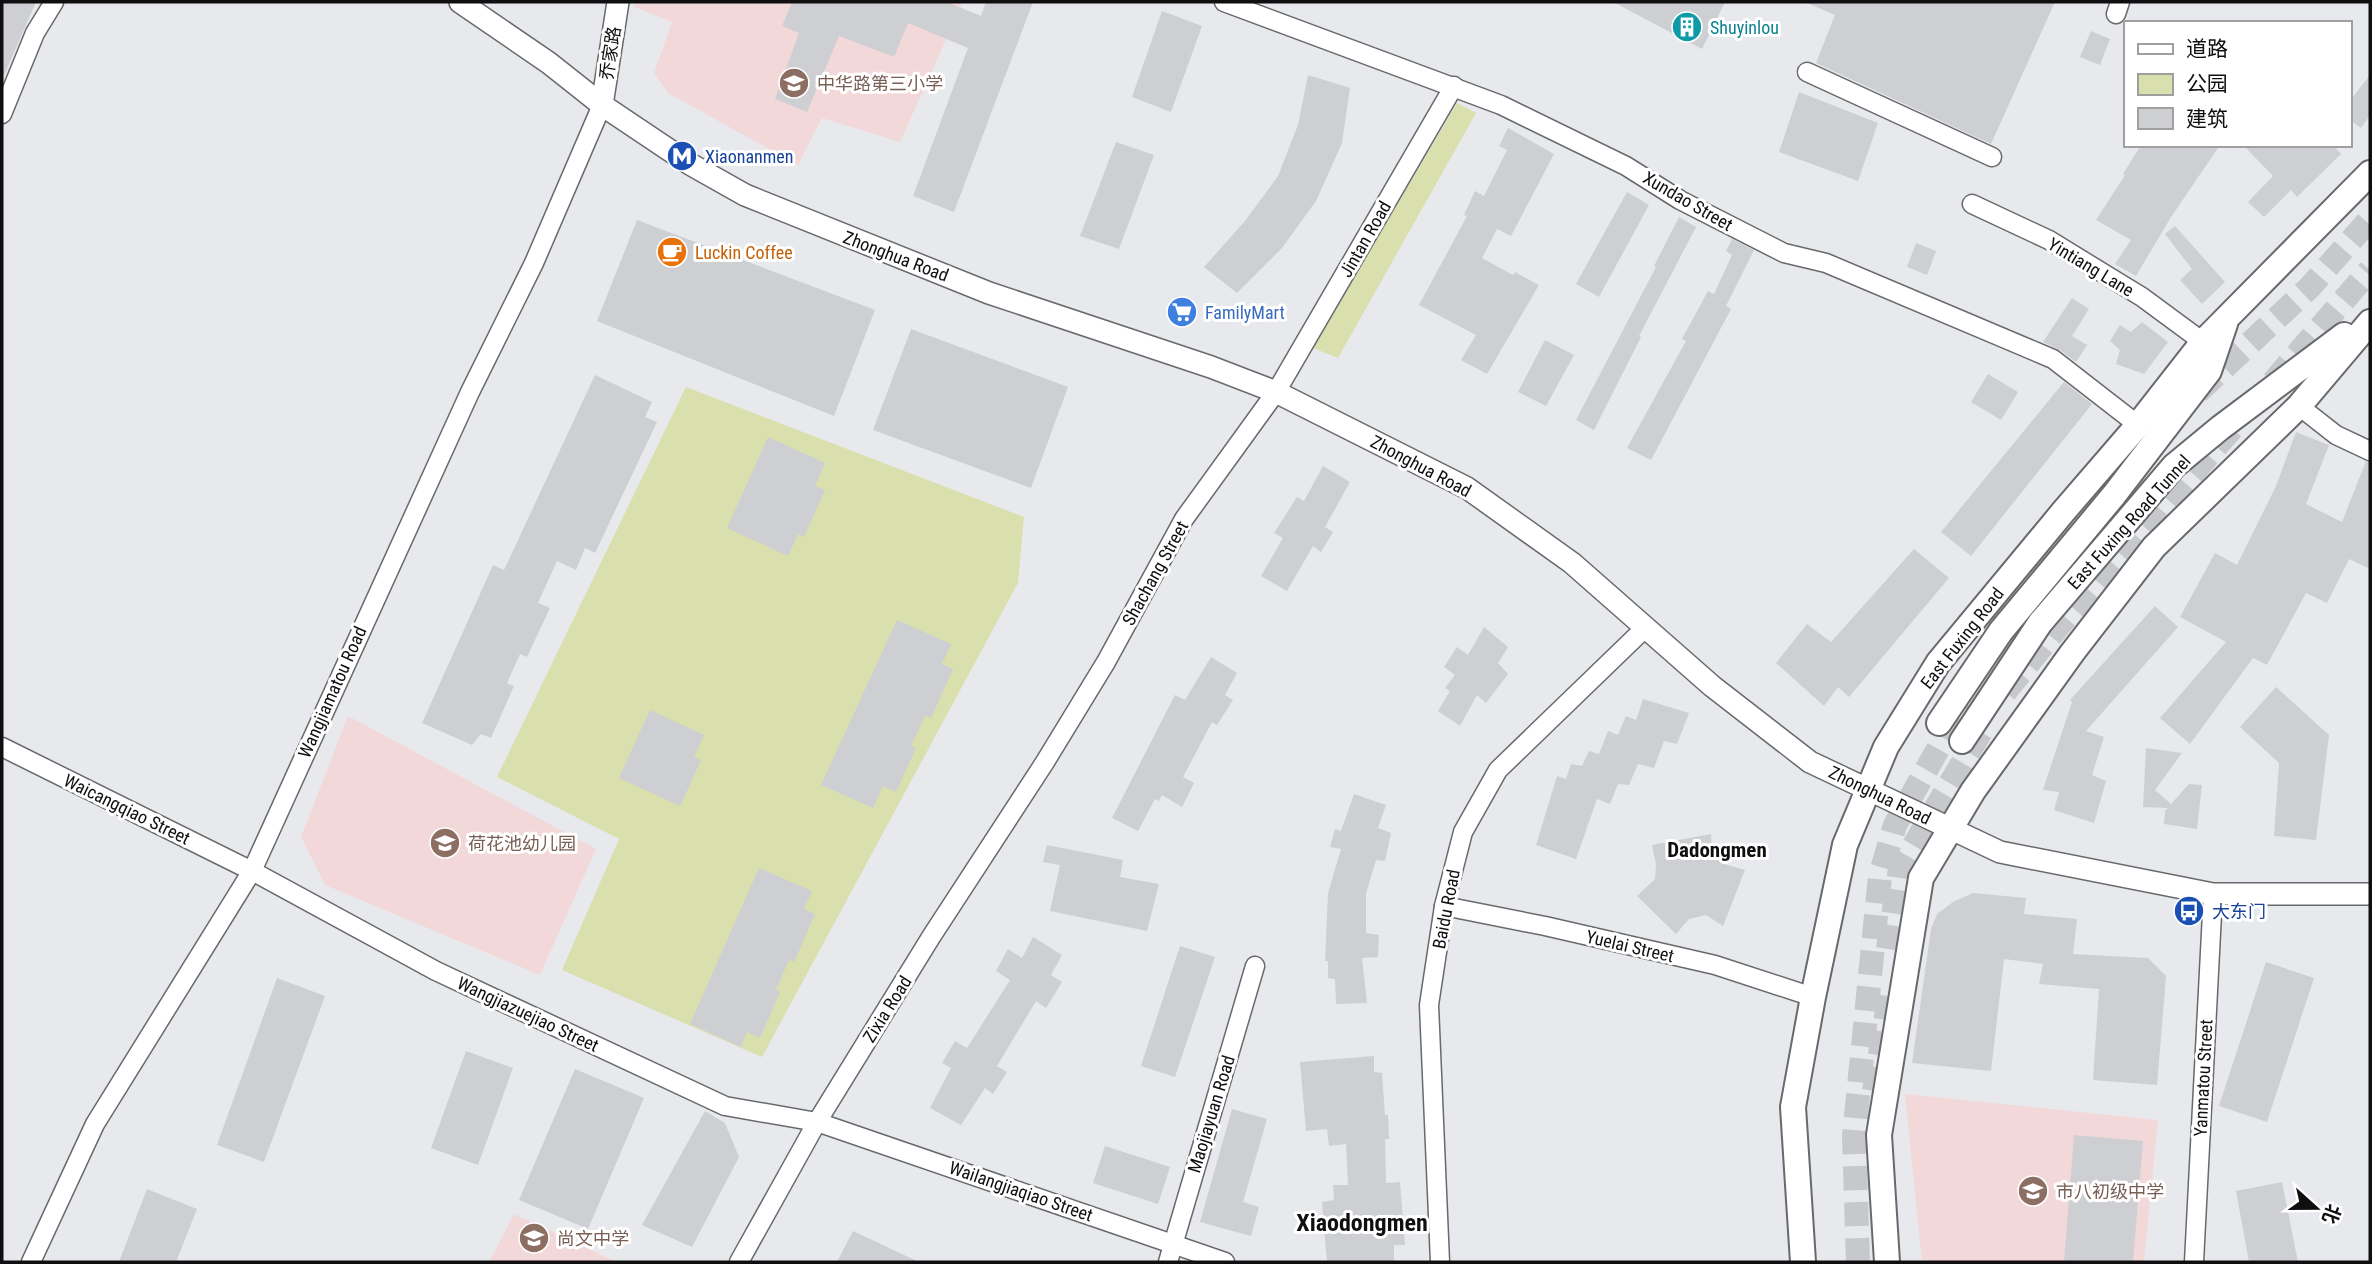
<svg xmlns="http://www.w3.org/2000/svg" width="2372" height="1264" font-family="'Roboto Condensed','Noto Sans SC',sans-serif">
<rect width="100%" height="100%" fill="#e8e9ec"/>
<g fill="#f3d8da">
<path d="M636 2H963L900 142 822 118 798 165 668 93 654 73 672 22 634 7Z"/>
<path d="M348 716 596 849 540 975 325 885 301 837Z"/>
<path d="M1905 1094 2158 1120 2144 1262H1922Z"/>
<path d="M514 1214 617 1262H489Z"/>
</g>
<g fill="#dadfae">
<path d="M1457 103 1476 113 1338 358 1313 348Z"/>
<path d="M686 387 1024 517 1018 583 762 1057 562 970 619 839 497 777Z"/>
</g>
<g fill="#cecfd2">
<path d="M2 2H36L2 80Z"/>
<path d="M792 2H947L981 16 986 2H1033L954 212 913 196 968 48 908 23 894 57 839 36 807 112 775 99 799 33 782 26Z"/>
<path d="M1613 2H1725L1702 49Z"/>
<path d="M1805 2H2055L1991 144 1816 63 1835 15Z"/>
<path d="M1162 11 1202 26 1171 112 1132 97Z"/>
<path d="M2091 31 2110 39 2100 65 2080 57Z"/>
<path d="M1308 75 1350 88 1342 143 1316 201 1282 248 1237 293 1204 267 1245 221 1278 176 1298 125Z"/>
<path d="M2370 75V115L2361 128 2349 119V102Z"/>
<path d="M1799 92 1878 123 1858 181 1779 152Z"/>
<path d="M1508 128 1554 154 1511 236 1497 229 1482 258 1513 275 1515 272 1539 285 1487 374 1461 360 1476 335 1419 305 1467 216 1464 215 1475 191 1484 196 1507 150 1499 146Z"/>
<path d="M1116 142 1154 155 1119 249 1080 236Z"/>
<path d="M2141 145H2220L2171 217 2136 276 2115 264 2131 240 2096 220 2125 175 2123 174Z"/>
<path d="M2243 145H2333L2341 154 2297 197 2291 190 2264 217 2248 202 2273 176Z"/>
<path d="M1627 192 1649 205 1599 297 1576 284Z"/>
<path d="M1679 217 1696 227 1639 336 1641 337 1594 430 1576 420 1656 267 1654 266Z"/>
<path d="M637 220 875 310 834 416 597 321Z"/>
<path d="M2175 226 2225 282 2202 304 2180 280 2192 269 2165 234Z"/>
<path d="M1732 239 1754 250 1726 306 1731 309 1651 460 1627 448 1686 341 1682 339 1708 291 1714 294 1732 255 1726 251Z"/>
<path d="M1916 243 1936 251 1927 275 1907 267Z"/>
<path d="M2072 298 2089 309 2072 336 2087 345 2076 362 2060 350 2043 342Z"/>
<path d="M2142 322 2168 342 2144 374 2116 364 2120 350 2110 341 2120 325 2131 332Z"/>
<path d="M911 329 1068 387 1031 488 873 430Z"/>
<path d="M1545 340 1574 355 1546 406 1518 392Z"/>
<path d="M1988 374 2018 392 2001 420 1971 402Z"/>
<path d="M595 375 652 402 645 417 657 422 595 553 585 548 576 570 557 561 538 603 550 608 527 657 520 654 507 683 514 686 491 738 481 734 472 745 422 723 493 565 504 570Z"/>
<path d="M2064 382 2092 404 1971 556 1941 532Z"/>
<path d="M2296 432 2329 445 2306 504 2342 522 2366 461 2370 462V569L2349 559 2327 603 2306 593 2267 665 2253 658 2190 744 2160 718 2226 642 2180 617 2215 553 2237 565 2276 486Z"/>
<path d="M768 437 825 463 815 486 825 490 804 537 798 534 788 556 727 528Z"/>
<path d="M1323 466 1350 482 1325 527 1333 532 1321 552 1313 546 1287 591 1261 576 1283 538 1274 533 1297 497 1304 501Z"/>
<path d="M1914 549 1949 578 1849 697 1838 687 1824 706 1776 663 1807 624 1831 642Z"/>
<path d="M2155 606 2178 627 2086 731 2104 737 2092 775 2106 781 2094 823 2054 810 2059 792 2043 790 2072 702 2070 700Z"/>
<path d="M897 620 951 644 942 664 953 669 931 718 925 716 911 746 916 748 896 792 883 786 873 808 821 785Z"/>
<path d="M1484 627 1508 647 1498 663 1508 674 1486 703 1477 695 1460 726 1438 711 1450 691 1445 688 1455 675 1444 667 1457 647 1468 655Z"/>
<path d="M1211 657 1237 673 1225 695 1233 700 1217 725 1212 722 1183 777 1194 783 1182 807 1162 795 1159 801 1155 799 1138 831 1112 818 1175 695 1185 700Z"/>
<path d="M2276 687 2329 735 2316 840 2274 836 2279 763 2240 727Z"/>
<path d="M1643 699 1689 713 1677 744 1664 741 1654 768 1638 764 1629 785 1618 784 1610 804 1597 799 1576 859 1536 845 1557 776 1566 779 1571 764 1582 766 1589 751 1599 754 1608 731 1618 735 1626 716 1636 720Z"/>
<path d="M650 710 704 735 694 757 701 760 680 806 619 778Z"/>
<path d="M2146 748 2182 753 2155 790 2171 804 2189 784 2202 785 2197 829 2164 824 2165 811 2168 808 2143 807Z"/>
<path d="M1354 794 1386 805 1378 828 1391 833 1385 861 1376 860 1366 894V933L1379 935 1378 957 1362 958 1367 1003 1336 1004 1335 979 1328 978V961H1325L1328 893 1341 849 1330 847 1335 829 1341 831Z"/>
<path d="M1711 834 1712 852 1724 864 1745 870 1723 926 1706 915 1689 919 1676 934 1637 896 1655 879 1656 864 1652 845Z"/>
<path d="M1047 845 1123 860 1120 877 1159 884 1147 931 1050 911 1060 865 1043 862Z"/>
<path d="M759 868 812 891 804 909 815 914 794 962 789 960 776 990 780 992 760 1038 747 1032 741 1047 690 1024Z"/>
<path d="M1973 893 2026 898 2024 914 2077 919 2073 954 2148 958 2166 976 2157 1085 2093 1080 2099 989 2039 984 2043 964 2004 959 1991 1071 1912 1063 1931 929 1937 914 1953 902Z"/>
<path d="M1033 937 1062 955 1051 975 1062 982 1046 1008 1036 1001 997 1066 1007 1072 993 1094 985 1088 961 1125 930 1108 951 1068 942 1063 955 1041 967 1048 1010 980 996 971 1008 949 1022 958Z"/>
<path d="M1180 946 1215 957 1175 1077 1141 1066Z"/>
<path d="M2266 962 2314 978 2267 1122 2219 1106Z"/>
<path d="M277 978 325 996 264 1162 217 1145Z"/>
<path d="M466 1051 513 1068 478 1165 431 1148Z"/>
<path d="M1374 1056V1072L1382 1073 1385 1115H1388L1389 1139H1385L1386 1183 1400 1182 1405 1245H1394V1262H1327L1322 1202 1334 1200 1333 1185H1348L1346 1144 1329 1146 1327 1129 1306 1131 1300 1062Z"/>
<path d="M575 1069 644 1098 588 1229 519 1200Z"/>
<path d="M1232 1109 1267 1119 1243 1202 1259 1207 1251 1236 1200 1222Z"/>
<path d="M705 1111 725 1123 739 1157 692 1247 642 1225Z"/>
<path d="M2074 1135 2143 1141 2133 1262H2064Z"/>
<path d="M1105 1146 1170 1167 1158 1204 1093 1183Z"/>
<path d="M2282 1182 2298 1262H2249L2236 1191Z"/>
<path d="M147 1189 197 1209 176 1262H119Z"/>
<path d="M853 1231 919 1262H837Z"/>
</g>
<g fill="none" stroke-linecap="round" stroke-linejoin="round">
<g stroke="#c7c8cb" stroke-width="24" stroke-dasharray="24 12" stroke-linecap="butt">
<path d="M2273 382 2370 270"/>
<path d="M2198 392 2310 287 2370 219"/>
<path d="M2005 692 2062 622 2235 425"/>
<path d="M1888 949 1900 869 1986 723"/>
<path d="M1874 1091 1890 992"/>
<path d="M1858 1262 1854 1136 1880 876 1895 825 1964 703"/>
</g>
<g stroke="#68696c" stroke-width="21">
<g id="minor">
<path d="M1224 2 1501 105 1626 166 1680 200 1784 253 1826 263 2053 359 2138 425"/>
<path d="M2116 14 2120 2"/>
<path d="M1807 72 1992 157"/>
<path d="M2 114 35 33 54 2"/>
<path d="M1972 204 2049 240 2142 297 2203 342"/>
<path d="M2299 406 2336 435 2370 451"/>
<path d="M2 747 252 871 436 971 725 1106 817 1122 1225 1262"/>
<path d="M1444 906 1545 926 1715 965 1813 997"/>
<path d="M31 1262 95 1124 252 871 470 392 534 263 602 105"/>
<path d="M739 1262 817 1122 931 937 1045 762 1106 662 1184 519 1276 392 1454 86"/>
<path d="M1168 1262 1255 966"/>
<path d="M1440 1262 1429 1005 1444 906 1463 832 1498 770 1645 628"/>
<path d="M2194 1262 2213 894"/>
</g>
</g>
<g stroke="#68696c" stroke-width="24">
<g id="tertiary">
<path d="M460 2 549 63 602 105 690 164 745 195 989 293 1211 367 1276 392 1467 488 1572 563 1712 686 1810 762 2000 852 2213 894H2370"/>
<path d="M602 105 618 2"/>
</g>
</g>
<g stroke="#68696c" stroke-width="28">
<g id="secondary">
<path d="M1939 723 2001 631 2114 495 2209 371 2225 324"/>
<path d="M1962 741 2040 623 2174 466 2220 428 2344 335"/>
<path d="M1803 1262 1793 1107 1813 997 1845 845 1886 747 1938 663 2063 512 2138 425 2203 342 2370 173"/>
<path d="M1887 1262 1879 1135 1921 878 1973 791 2072 653 2154 547 2299 406 2370 322"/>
</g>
</g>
<use href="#minor" stroke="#fff" stroke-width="18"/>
<use href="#tertiary" stroke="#fff" stroke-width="21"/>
<use href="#secondary" stroke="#fff" stroke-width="24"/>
</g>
<defs>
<g id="building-disc" transform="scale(1.575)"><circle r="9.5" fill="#0f9aa8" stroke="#fff"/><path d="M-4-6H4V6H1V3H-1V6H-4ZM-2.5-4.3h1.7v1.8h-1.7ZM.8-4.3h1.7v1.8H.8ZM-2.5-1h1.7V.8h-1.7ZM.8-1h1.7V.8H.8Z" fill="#fff"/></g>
<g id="school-disc" transform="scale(1.575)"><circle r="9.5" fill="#8d6e63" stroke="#fff"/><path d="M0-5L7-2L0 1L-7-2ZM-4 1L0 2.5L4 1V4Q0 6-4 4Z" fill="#fff"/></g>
<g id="metro-disc" transform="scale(1.575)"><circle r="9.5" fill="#1a4fb4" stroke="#fff"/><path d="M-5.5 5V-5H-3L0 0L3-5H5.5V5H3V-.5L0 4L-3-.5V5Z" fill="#fff"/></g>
<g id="cafe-disc" transform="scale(1.575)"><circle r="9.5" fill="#e8710a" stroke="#fff"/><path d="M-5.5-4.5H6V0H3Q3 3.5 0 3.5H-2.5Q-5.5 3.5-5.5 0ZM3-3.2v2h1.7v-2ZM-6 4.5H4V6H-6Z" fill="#fff"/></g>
<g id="supermarket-disc" transform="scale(1.575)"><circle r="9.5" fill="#3f7fe0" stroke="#fff"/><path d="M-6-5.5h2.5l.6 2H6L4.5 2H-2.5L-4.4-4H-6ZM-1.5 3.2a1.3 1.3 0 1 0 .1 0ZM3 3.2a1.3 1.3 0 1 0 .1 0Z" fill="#fff"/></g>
<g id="bus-disc" transform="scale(1.575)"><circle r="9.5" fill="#1a4fb4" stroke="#fff"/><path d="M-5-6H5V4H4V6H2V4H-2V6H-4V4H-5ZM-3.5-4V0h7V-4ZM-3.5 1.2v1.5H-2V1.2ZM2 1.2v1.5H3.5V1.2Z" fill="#fff"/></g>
</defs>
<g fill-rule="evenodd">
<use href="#building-disc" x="1687" y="27"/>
<use href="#school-disc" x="794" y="83"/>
<use href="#metro-disc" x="682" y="156"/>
<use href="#cafe-disc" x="672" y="252"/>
<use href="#supermarket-disc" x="1182" y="312"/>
<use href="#school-disc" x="445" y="843"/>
<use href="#bus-disc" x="2189" y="911"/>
<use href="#school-disc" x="2033" y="1191"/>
<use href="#school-disc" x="534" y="1238"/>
</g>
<g text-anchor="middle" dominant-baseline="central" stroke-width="6" stroke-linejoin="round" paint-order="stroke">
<g font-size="18" fill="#0d838f" stroke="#fff" text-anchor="start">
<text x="1710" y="27">Shuyinlou</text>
</g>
<g font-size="18" fill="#0f0f10" stroke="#fff">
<text transform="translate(610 53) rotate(-81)">乔家路</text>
<text transform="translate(1688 201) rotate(30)">Xundao Street</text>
<text transform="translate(1365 239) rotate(-60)">Jintan Road</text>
<text transform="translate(896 256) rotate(21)">Zhonghua Road</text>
<text transform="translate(2091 267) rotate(31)">Yintiang Lane</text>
<text transform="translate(1421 466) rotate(28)">Zhonghua Road</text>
<text transform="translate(2129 522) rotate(-48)">East Fuxing Road Tunnel</text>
<text transform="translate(1155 573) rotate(-61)">Shachang Street</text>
<text transform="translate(1962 638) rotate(-52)">East Fuxing Road</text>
<text transform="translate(332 692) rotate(-66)">Wangjiamatou Road</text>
<text transform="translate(1880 795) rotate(26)">Zhonghua Road</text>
<text transform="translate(127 809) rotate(26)">Waicangqiao Street</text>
<text transform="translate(1446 909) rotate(-79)">Baidu Road</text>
<text transform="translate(1630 946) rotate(13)">Yuelai Street</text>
<text transform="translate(887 1009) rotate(-58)">Zixia Road</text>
<text transform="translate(528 1014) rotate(25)">Wangjiazuejiao Street</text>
<text transform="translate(2203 1078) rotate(-87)">Yanmatou Street</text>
<text transform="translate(1211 1114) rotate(-73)">Maojiayuan Road</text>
<text transform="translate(1021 1191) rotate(19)">Wailangjiaqiao Street</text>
</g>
<g font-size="18" fill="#785e54" stroke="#fff" text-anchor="start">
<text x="817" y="83">中华路第三小学</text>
<text x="468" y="843">荷花池幼儿园</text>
<text x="2056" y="1191">市八初级中学</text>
<text x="557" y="1238">尚文中学</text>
</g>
<g font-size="18" fill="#164399" stroke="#fff" text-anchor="start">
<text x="705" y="156">Xiaonanmen</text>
<text x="2212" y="911">大东门</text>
</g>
<g font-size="18" fill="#c56008" stroke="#fff" text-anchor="start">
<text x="695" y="252">Luckin Coffee</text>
</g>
<g font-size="18" fill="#366cbe" stroke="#fff" text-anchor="start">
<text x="1205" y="312">FamilyMart</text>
</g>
<g font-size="21" font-weight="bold" fill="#0f0f10" stroke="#fff">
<text x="1717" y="850">Dadongmen</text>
</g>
<g font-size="24" font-weight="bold" fill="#0f0f10" stroke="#fff">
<text x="1362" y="1223">Xiaodongmen</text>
</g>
</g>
<rect width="2372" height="1264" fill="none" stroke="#0f0f10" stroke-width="7"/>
<rect x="2124" y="21" width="228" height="126" fill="#ffffff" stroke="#9f9f9f" stroke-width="2"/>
<rect x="2138" y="44" width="35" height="10" fill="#ffffff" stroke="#9f9f9f" stroke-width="2"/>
<text x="2186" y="56" font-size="21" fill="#0f0f10">道路</text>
<rect x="2138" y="74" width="35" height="21" fill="#dadfae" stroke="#9f9f9f" stroke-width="2"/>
<text x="2186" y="91" font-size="21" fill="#0f0f10">公园</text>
<rect x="2138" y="108" width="35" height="21" fill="#cecfd2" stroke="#9f9f9f" stroke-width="2"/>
<text x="2186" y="126" font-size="21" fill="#0f0f10">建筑</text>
<g transform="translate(2316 1208) rotate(111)" stroke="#ffffff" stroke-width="5" paint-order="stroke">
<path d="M0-5L12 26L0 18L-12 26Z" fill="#0f0f10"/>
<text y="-10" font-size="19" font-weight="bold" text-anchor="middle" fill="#0f0f10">北</text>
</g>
</svg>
